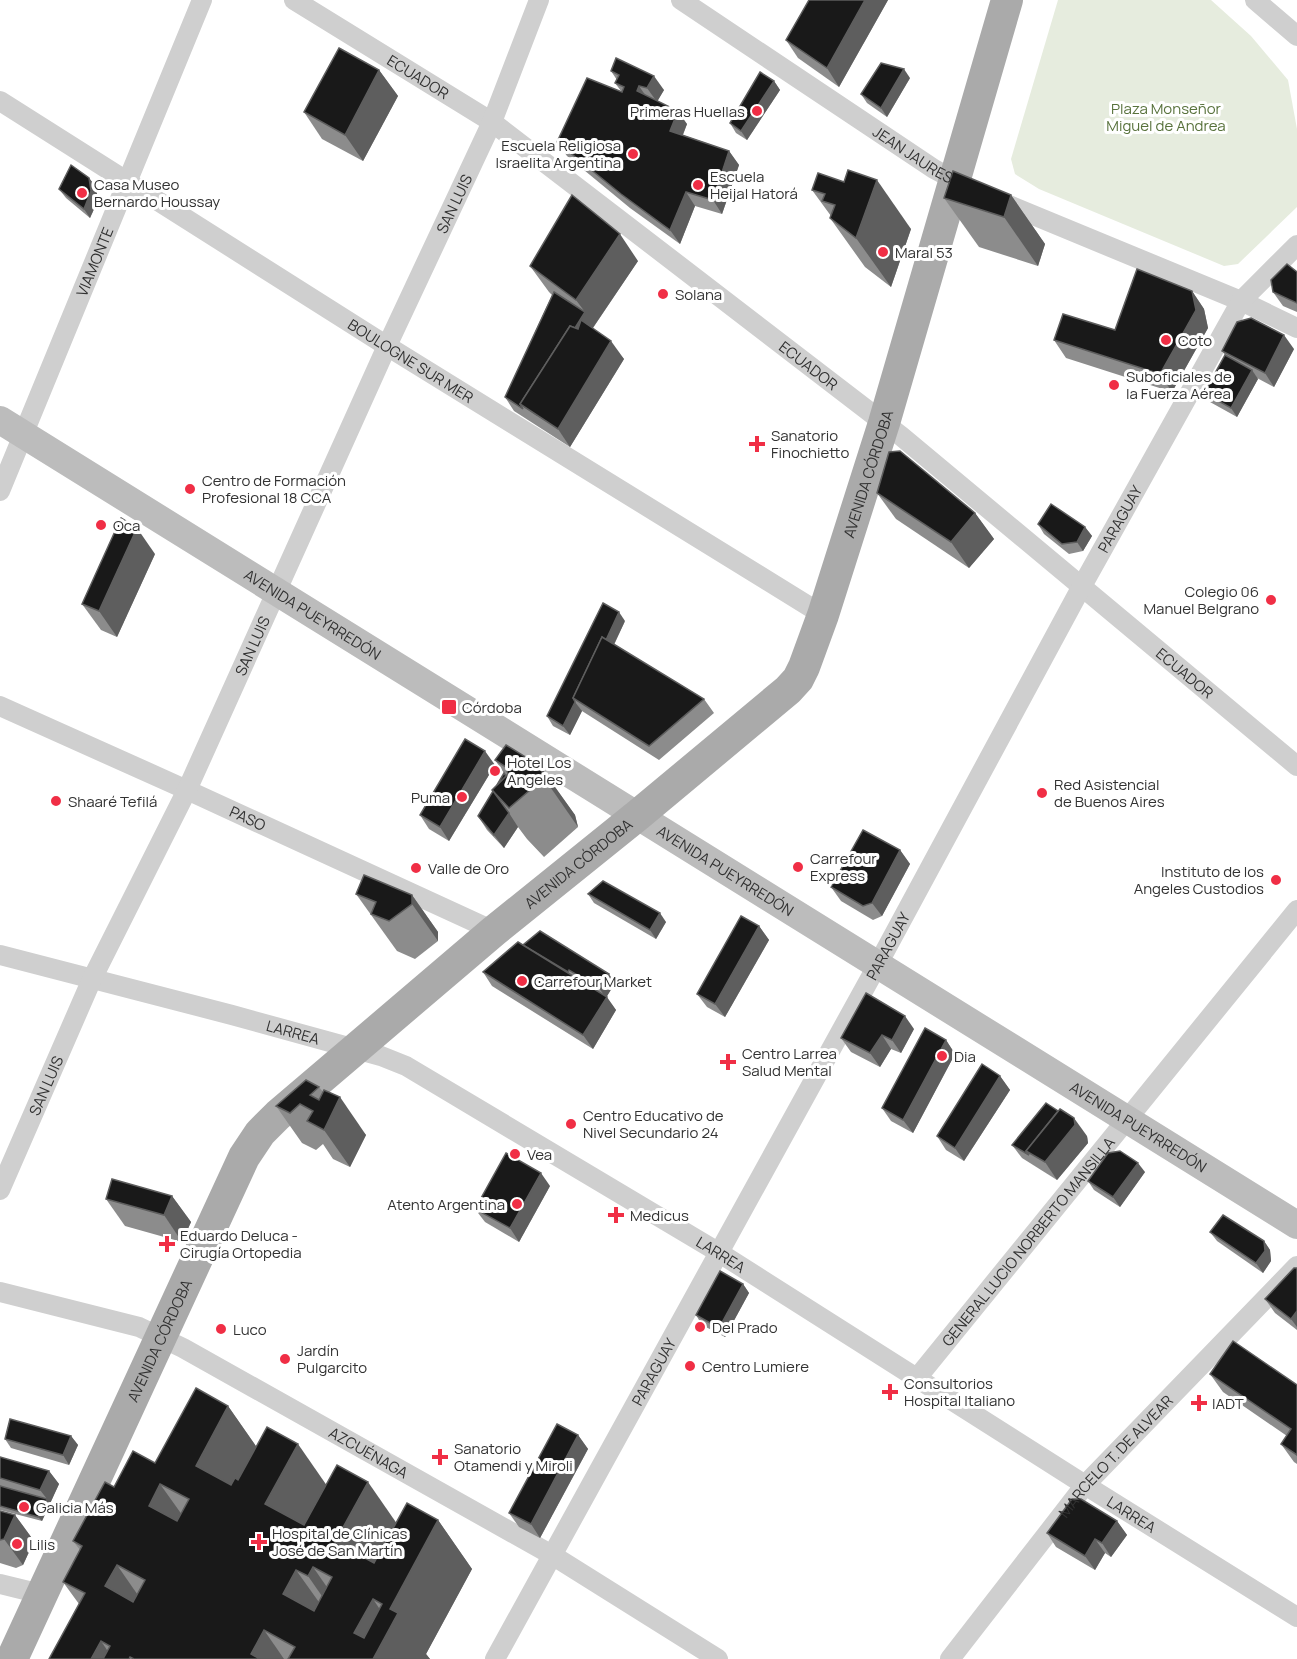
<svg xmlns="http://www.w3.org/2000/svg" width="1297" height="1659" font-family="Manrope,sans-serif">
<rect width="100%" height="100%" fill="#fff"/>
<path fill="#e6ecde" d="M1058 0H1211L1251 36 1288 80 1297 129V207L1238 264 1224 266 1039 189 1015 174 1011 159Z"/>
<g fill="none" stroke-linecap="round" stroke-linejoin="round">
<g stroke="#cfcfcf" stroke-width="20">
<path id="s1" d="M294 0 492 122 901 436 1297 766"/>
<path id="s2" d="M681 0 934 169 964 185"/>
<path d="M1255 0 1297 36"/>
<path id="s3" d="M0 101 387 346 823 615"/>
<path d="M999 201 1241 301 1297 328"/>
<path id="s4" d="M0 491 202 0"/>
<path id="s5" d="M0 706 187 790 494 931"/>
<path id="s6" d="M0 955 232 1015 381 1056 406 1066 718 1252 1085 1485 1297 1617"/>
<path id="s7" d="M0 1190 92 979 187 790 387 346 492 122 539 0"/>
<path id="s8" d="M0 1292 139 1327 183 1348 552 1555 718 1659"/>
<path id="s9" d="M917 1378 1297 910"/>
<path d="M0 1584 41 1594"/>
<path id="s10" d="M495 1659 878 964 1082 586 1241 301 1297 245"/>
<path id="s11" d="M950 1659 1085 1485 1297 1266"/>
</g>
<path stroke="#bcbcbc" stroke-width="28" id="s12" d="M0 420 1297 1225"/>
<path stroke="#aaa" stroke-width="32" id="s13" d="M12 1659 244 1157 260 1133 278 1115 494 931 638 815 788 690 798 679 804 667 823 615 884 423 1007 0"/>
</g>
<g fill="#8c8c8c">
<path d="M809 0H888L839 87 798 58 786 40Z"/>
<path d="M379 70 398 96 363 161 322 139 304 112Z"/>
<path d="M611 71 664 90 657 101 687 124 683 135 729 151 739 165 722 214 695 206 680 244 630 208 567 156 557 142 621 91 615 83 617 80Z"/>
<path d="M910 78 887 117 867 103 861 94Z"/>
<path d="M774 81 780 90 747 140 736 133 730 123Z"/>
<path d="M818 173 911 229 891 287 865 267 830 218 831 216 812 190Z"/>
<path d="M89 178 96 187 98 200 90 218 66 198 59 189Z"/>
<path d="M1011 195 1045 244 1038 266 979 247 944 198Z"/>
<path d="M638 261 593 328 624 359 570 447 514 411 505 397 552 295 549 292 530 266Z"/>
<path d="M1297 272V312L1283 306 1273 292Z"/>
<path d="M1192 291 1204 309 1208 328 1172 392 1066 358 1054 340 1115 330Z"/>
<path d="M1294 349 1274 387 1257 378 1258 379 1237 417 1210 402 1204 393 1225 355 1222 351Z"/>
<path d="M877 493 975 513 994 539 969 568 896 519Z"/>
<path d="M1038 524 1085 527 1092 536 1083 551 1069 554 1044 534Z"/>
<path d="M155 554 117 637 101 630 82 604Z"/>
<path d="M625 621 614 645 704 699 714 713 659 760 582 711 570 735 553 726 547 716Z"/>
<path d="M495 760 540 766 575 815 578 827 544 857 527 839 518 827 504 848 487 830 478 816 504 773Z"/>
<path d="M495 765 449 841 429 829 420 815Z"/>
<path d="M900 850 910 864 882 916 873 920 841 901 831 887Z"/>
<path d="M356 894 412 895 438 932V941L415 959 397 951Z"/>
<path d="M588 894 666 922 656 939 594 903Z"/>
<path d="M759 926 769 940 725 1017 707 1007 697 994Z"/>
<path d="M523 945 615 983 606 997 616 1010 593 1049 492 986 483 972Z"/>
<path d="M914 1029 901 1053 891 1049 880 1067 851 1052 841 1038Z"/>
<path d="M946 1040 955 1054 913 1133 891 1121 882 1108Z"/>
<path d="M1000 1076 1010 1090 964 1161 946 1150 937 1136Z"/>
<path d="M319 1087 323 1092 366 1135 350 1167 333 1159 323 1144 316 1150 302 1143 276 1106Z"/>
<path d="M1087 1136 1088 1143 1057 1180 1022 1158 1012 1145Z"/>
<path d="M1145 1172 1120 1207 1094 1190 1088 1181Z"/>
<path d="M550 1186 519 1242 485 1222 475 1209Z"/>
<path d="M172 1196 191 1222 182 1242 125 1226 106 1199Z"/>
<path d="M1210 1232 1264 1241 1270 1250 1271 1261 1263 1273 1217 1241Z"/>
<path d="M1297 1268V1330L1275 1313 1265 1299Z"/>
<path d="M743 1284 749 1293 725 1337 702 1325 696 1315Z"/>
<path d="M1210 1374 1297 1385V1464L1294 1462 1281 1444 1287 1436 1223 1392Z"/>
<path d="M228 1406 256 1446 396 1523 438 1520 472 1569 426 1654 430 1659H49L79 1604 63 1582 80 1550 73 1541 114 1487 155 1463Z"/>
<path d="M578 1435 588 1449 540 1538 519 1527 509 1513Z"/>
<path d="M71 1436 78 1445 69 1465 11 1448 5 1439Z"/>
<path d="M0 1457 49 1471 59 1484 42 1521 0 1510Z"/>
<path d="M0 1511 15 1515 34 1541 23 1565 16 1568 0 1563Z"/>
<path d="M1117 1521 1127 1535 1111 1557 1105 1553 1095 1570 1056 1547 1047 1533Z"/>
</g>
<g fill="#5e5e5e">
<path d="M865 0H888L839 87 827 68Z"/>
<path d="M904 69 910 78 887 117 881 108Z"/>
<path d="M379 70 398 96 363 161 345 135Z"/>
<path d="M654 76 664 90 657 102 647 88Z"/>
<path d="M774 81 780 90 747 140 741 131Z"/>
<path d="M639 86 648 99 637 91Z"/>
<path d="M678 111 687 124 679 144 670 131Z"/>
<path d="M729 151 739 165 722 214 713 200Z"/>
<path d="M89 178 96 187 98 200 90 218 84 209Z"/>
<path d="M877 180 911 229 891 287 856 238Z"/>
<path d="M686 192 695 206 680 244 670 230Z"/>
<path d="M1011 195 1045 244 1038 266 1004 217Z"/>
<path d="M620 234 638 261 594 326 537 416 524 407 585 312 576 300Z"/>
<path d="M1192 291 1204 309 1208 328 1172 392 1160 374Z"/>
<path d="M1284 335 1294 349 1274 387 1265 373Z"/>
<path d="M611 341 624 359 570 447 558 429Z"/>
<path d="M1252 370 1258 379 1237 417 1231 408Z"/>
<path d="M975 513 994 539 969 568 951 542Z"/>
<path d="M1085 527 1092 536 1083 551 1077 542Z"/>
<path d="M137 528 155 554 117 637 99 611Z"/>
<path d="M619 612 625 621 585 705 576 700Z"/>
<path d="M575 702 582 711 570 735 563 726Z"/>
<path d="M485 751 495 765 449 841 440 827Z"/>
<path d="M540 766 575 815 578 827 544 778Z"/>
<path d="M509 813 518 827 504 848 494 835Z"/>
<path d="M900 850 910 864 882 916 872 903Z"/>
<path d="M412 895 438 932V941L412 904Z"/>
<path d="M660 913 666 922 656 939 650 930Z"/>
<path d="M759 926 769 940 725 1017 715 1004Z"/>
<path d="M609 974 615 983 606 998 599 988Z"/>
<path d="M607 997 616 1010 593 1049 583 1035Z"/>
<path d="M905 1016 914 1029 901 1053 892 1040Z"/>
<path d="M882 1035 891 1049 880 1067 870 1053Z"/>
<path d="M946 1040 955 1054 913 1133 903 1120Z"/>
<path d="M1000 1076 1010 1090 964 1161 955 1148Z"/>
<path d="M340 1097 366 1135 350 1167 324 1130Z"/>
<path d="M1074 1118 1087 1136 1088 1143 1057 1180 1045 1162Z"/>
<path d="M1138 1163 1145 1172 1120 1207 1113 1197Z"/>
<path d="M541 1173 550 1186 519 1242 510 1228Z"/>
<path d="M172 1196 191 1222 182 1242 164 1215Z"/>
<path d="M1264 1241 1270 1250 1271 1261 1263 1273 1256 1263Z"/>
<path d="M743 1284 749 1293 725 1337 719 1328Z"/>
<path d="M1297 1311V1327L1291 1319Z"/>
<path d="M228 1406 262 1455 230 1515 196 1466Z"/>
<path d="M578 1435 588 1449 540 1538 531 1524Z"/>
<path d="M71 1436 78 1445 69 1465 63 1455Z"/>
<path d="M298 1444 332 1493 300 1553 265 1504Z"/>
<path d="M49 1471 59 1484 42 1521 38 1517 47 1499 40 1490Z"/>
<path d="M368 1482 402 1531 370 1591 335 1542Z"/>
<path d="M160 1484 195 1533 149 1506Z"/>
<path d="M15 1515 34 1541 23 1565 4 1539Z"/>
<path d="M438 1520 472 1569 426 1654 430 1659H373L354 1633 373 1599 391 1626 390 1609Z"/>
<path d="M1117 1521 1127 1535 1111 1557 1102 1543Z"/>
<path d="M1095 1539 1105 1553 1095 1570 1085 1556Z"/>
<path d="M117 1565 151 1614 105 1586Z"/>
<path d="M313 1567 347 1616 342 1625 308 1576Z"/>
<path d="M296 1570 331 1619 318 1643 283 1594Z"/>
<path d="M264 1630 284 1659H254L251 1654Z"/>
<path d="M101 1641 113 1659H91Z"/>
</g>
<g fill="#191919" stroke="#5e5e5e" stroke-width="1.5" fill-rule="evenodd">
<path d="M809 0H865L827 68 786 40Z"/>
<path d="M339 48 379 70 345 135 304 112Z"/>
<path d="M616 58 654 76 647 88 639 86 637 91 678 111 670 131 729 151 713 200 686 192 670 230 621 194 557 142 587 78 622 92 624 87 615 83 619 75 611 71Z"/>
<path d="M881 63 904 69 881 108 861 94Z"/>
<path d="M760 72 774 81 741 131 730 123Z"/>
<path d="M71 165 89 178 91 191 84 209 59 189Z"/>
<path d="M848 170 877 180 856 238 830 218 835 205 822 201 825 194 812 190 818 173 844 182Z"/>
<path d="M953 171 1011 195 1004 217 944 198Z"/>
<path d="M572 195 620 234 576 300 530 266Z"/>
<path d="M1287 264 1297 272V303L1273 292 1271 280Z"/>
<path d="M1137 269 1192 291 1196 310 1160 374 1054 340 1063 314 1115 330Z"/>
<path d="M554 292 585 312 575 328 570 326 520 404 523 409 505 397Z"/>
<path d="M1251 318 1284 335 1265 373 1222 351 1237 322Z"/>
<path d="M581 320 611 341 558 429 520 404 570 326 578 329Z"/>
<path d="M1225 355 1252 370 1231 408 1204 393Z"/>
<path d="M900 451 975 513 951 542 877 493 889 452Z"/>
<path d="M1051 504 1085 527 1077 542 1062 544 1038 524Z"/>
<path d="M121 518 137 528 99 611 82 604Z"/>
<path d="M603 603 619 612 606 640 602 637 573 698 575 702 563 726 547 716Z"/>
<path d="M602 637 704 699 649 746 573 698Z"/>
<path d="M465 739 485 751 440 827 420 815Z"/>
<path d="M506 745 540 766 544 778 509 808 492 790 508 774 506 767 495 760Z"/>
<path d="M504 773 506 776 497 785Z"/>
<path d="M493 791 509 813 494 835 478 816Z"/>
<path d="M863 830 900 850 872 903 863 906 831 887Z"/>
<path d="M364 875 412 895V904L389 921 371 914 376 902 356 894Z"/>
<path d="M603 881 660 913 650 930 588 894Z"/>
<path d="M741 916 759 926 715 1004 697 994Z"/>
<path d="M540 931 609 974 599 988 569 970 568 972 523 945Z"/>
<path d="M518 942 607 997 583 1035 483 972Z"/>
<path d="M866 993 905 1016 892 1040 882 1035 870 1053 841 1038Z"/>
<path d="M925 1028 946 1040 903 1120 882 1108Z"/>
<path d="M982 1064 1000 1076 955 1148 937 1136Z"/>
<path d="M306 1080 319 1087 310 1095 319 1100 324 1090 340 1097 324 1130 307 1121 313 1111 300 1104 290 1113 276 1106Z"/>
<path d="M1046 1103 1058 1111 1026 1151 1029 1155 1012 1145Z"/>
<path d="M1060 1109 1074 1118 1075 1125 1045 1162 1026 1151Z"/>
<path d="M1120 1151 1138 1163 1113 1197 1088 1181 1108 1153Z"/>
<path d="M506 1153 541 1173 510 1228 475 1209Z"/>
<path d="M112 1179 172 1196 164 1215 106 1199Z"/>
<path d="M1223 1215 1264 1241 1265 1251 1256 1263 1210 1232Z"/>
<path d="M1294 1268H1297V1311L1291 1319 1265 1299Z"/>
<path d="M720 1271 743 1284 719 1328 696 1315Z"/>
<path d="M1233 1341 1297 1385V1455L1281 1444 1291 1429 1210 1374Z"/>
<path d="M196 1388 228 1406 196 1466 231 1485 235 1478 238 1480 267 1427 298 1444 265 1504 304 1525 337 1465 368 1482 335 1542 374 1563 407 1503 438 1520 390 1609 398 1613 373 1659H288L295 1647 264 1630 251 1654 260 1659H134L130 1657 129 1659H103L110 1646 101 1641 91 1659H49L85 1593 63 1582 82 1546 73 1541 105 1482 114 1487 133 1451 155 1463ZM160 1484 189 1499 177 1521 149 1506ZM117 1565 145 1580 133 1602 105 1586ZM313 1567 332 1577 314 1611 283 1594 296 1570 308 1576ZM373 1599 382 1604 364 1638 354 1633Z"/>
<path d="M10 1419 71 1436 63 1455 5 1439Z"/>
<path d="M557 1424 578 1435 531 1524 509 1513Z"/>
<path d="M0 1457 49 1471 40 1490 0 1478Z"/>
<path d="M0 1486 47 1499 38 1517 0 1506Z"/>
<path d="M1072 1499H1081L1117 1521 1102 1543 1095 1539 1085 1556 1047 1533Z"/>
<path d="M0 1511 15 1515 4 1539 0 1540Z"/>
</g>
<g fill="#f02e45" stroke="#fff" stroke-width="2">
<circle cx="757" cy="111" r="6"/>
<circle cx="633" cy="154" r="6"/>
<circle cx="698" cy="185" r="6"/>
<circle cx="82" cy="193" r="6"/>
<circle cx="883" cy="252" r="6"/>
<circle cx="663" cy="294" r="6"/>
<circle cx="1166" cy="340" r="6"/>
<circle cx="1114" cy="385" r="6"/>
<path d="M754 435h6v6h6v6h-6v6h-6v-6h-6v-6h6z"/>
<circle cx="190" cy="489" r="6"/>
<circle cx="101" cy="525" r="6"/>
<circle cx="1271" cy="600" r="6"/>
<rect x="441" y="699" width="16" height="16" rx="3"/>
<circle cx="495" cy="771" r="6"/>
<circle cx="1042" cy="793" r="6"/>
<circle cx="462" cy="797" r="6"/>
<circle cx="56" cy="801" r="6"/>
<circle cx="798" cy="867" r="6"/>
<circle cx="416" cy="868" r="6"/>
<circle cx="1276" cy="880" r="6"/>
<circle cx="522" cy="981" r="6"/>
<circle cx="942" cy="1056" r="6"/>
<path d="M725 1053h6v6h6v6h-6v6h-6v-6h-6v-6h6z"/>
<circle cx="571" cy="1124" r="6"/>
<circle cx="515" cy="1154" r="6"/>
<circle cx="517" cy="1204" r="6"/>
<path d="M613 1206h6v6h6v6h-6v6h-6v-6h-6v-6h6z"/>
<path d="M164 1235h6v6h6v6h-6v6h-6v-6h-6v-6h6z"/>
<circle cx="700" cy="1327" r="6"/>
<circle cx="221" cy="1329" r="6"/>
<circle cx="285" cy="1359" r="6"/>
<circle cx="690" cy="1366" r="6"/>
<path d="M887 1383h6v6h6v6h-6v6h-6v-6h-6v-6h6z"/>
<path d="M1196 1394h6v6h6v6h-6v6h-6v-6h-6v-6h6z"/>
<path d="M437 1448h6v6h6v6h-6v6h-6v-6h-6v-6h6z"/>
<circle cx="24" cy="1507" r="6"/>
<path d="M256 1533h6v6h6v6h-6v6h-6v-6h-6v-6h6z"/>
<circle cx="17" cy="1544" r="6"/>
</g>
<g text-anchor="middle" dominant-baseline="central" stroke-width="6" stroke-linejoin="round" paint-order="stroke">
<g font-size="15" fill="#323232" stroke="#fff">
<text stroke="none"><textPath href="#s1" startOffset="146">ECUADOR</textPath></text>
<text stroke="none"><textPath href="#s2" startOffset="279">JEAN JAURES</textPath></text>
<text stroke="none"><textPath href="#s7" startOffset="1086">SAN LUIS</textPath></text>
<text stroke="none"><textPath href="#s4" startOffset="248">VIAMONTE</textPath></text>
<text stroke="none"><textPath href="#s3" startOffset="486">BOULOGNE SUR MER</textPath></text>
<text stroke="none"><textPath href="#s1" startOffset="632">ECUADOR</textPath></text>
<text stroke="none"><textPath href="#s13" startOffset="1503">AVENIDA CÓRDOBA</textPath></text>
<text stroke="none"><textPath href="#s10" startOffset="1300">PARAGUAY</textPath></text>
<text stroke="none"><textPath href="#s12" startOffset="368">AVENIDA PUEYRREDÓN</textPath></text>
<text stroke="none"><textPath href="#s7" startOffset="600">SAN LUIS</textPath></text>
<text stroke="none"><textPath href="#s1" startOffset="1118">ECUADOR</textPath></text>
<text stroke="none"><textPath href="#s5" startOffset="272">PASO</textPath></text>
<text stroke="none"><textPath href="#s13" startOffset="999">AVENIDA CÓRDOBA</textPath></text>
<text stroke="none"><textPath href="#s12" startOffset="854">AVENIDA PUEYRREDÓN</textPath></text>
<text stroke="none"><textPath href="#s10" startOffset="814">PARAGUAY</textPath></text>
<text stroke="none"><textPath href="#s6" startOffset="303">LARREA</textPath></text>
<text stroke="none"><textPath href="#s7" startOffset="114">SAN LUIS</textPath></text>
<text stroke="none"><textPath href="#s12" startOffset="1340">AVENIDA PUEYRREDÓN</textPath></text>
<text stroke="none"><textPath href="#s9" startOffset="176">GENERAL LUCIO NORBERTO MANSILLA</textPath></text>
<text stroke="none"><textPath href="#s6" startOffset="788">LARREA</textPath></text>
<text stroke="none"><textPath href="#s13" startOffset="351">AVENIDA CÓRDOBA</textPath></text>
<text stroke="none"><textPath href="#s10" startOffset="328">PARAGUAY</textPath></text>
<text stroke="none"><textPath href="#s8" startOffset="405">AZCUÉNAGA</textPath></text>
<text stroke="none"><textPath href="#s11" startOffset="262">MARCELO T. DE ALVEAR</textPath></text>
<text stroke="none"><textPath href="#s6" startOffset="1274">LARREA</textPath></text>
</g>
<g font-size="15" fill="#58723c" stroke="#fff">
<text x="1166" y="108">Plaza Monseñor<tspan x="1166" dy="17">Miguel de Andrea</tspan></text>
</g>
<g font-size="15" fill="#323232" stroke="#fff" text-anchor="start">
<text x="745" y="111" text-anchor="end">Primeras Huellas</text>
<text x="621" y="145" text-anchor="end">Escuela Religiosa<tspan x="621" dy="17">Israelita Argentina</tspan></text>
<text x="710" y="176">Escuela<tspan x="710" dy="17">Heijal Hatorá</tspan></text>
<text x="94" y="184">Casa Museo<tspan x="94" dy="17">Bernardo Houssay</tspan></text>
<text x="895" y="252">Maral 53</text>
<text x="675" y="294">Solana</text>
<text x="1178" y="340">Coto</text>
<text x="1126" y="376">Suboficiales de<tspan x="1126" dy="17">la Fuerza Aérea</tspan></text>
<text x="771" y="435">Sanatorio<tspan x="771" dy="17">Finochietto</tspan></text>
<text x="202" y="480">Centro de Formación<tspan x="202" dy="17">Profesional 18 CCA</tspan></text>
<text x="113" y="525">Oca</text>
<text x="1259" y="591" text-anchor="end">Colegio 06<tspan x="1259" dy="17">Manuel Belgrano</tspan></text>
<text x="462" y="707">Córdoba</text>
<text x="507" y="762">Hotel Los<tspan x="507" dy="17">Angeles</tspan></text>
<text x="1054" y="784">Red Asistencial<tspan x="1054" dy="17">de Buenos Aires</tspan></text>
<text x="450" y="797" text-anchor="end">Puma</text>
<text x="68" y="801">Shaaré Tefilá</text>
<text x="810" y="858">Carrefour<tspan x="810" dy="17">Express</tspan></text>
<text x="428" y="868">Valle de Oro</text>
<text x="1264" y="871" text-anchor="end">Instituto de los<tspan x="1264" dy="17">Angeles Custodios</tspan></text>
<text x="534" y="981">Carrefour Market</text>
<text x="742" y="1053">Centro Larrea<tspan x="742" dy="17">Salud Mental</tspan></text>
<text x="954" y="1056">Dia</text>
<text x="583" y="1115">Centro Educativo de<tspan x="583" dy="17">Nivel Secundario 24</tspan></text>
<text x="527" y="1154">Vea</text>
<text x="505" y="1204" text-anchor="end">Atento Argentina</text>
<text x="630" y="1215">Medicus</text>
<text x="180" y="1235">Eduardo Deluca -<tspan x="180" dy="17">Cirugía Ortopedia</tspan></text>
<text x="712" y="1327">Del Prado</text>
<text x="233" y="1329">Luco</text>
<text x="297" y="1350">Jardín<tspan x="297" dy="17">Pulgarcito</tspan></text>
<text x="702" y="1366">Centro Lumiere</text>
<text x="904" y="1383">Consultorios<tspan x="904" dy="17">Hospital Italiano</tspan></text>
<text x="1212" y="1403">IADT</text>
<text x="454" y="1448">Sanatorio<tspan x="454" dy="17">Otamendi y Miroli</tspan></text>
<text x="36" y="1507">Galicia Más</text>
<text x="272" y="1533">Hospital de Clínicas<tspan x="272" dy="17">José de San Martín</tspan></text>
<text x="29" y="1544">Lilis</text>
</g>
</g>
</svg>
